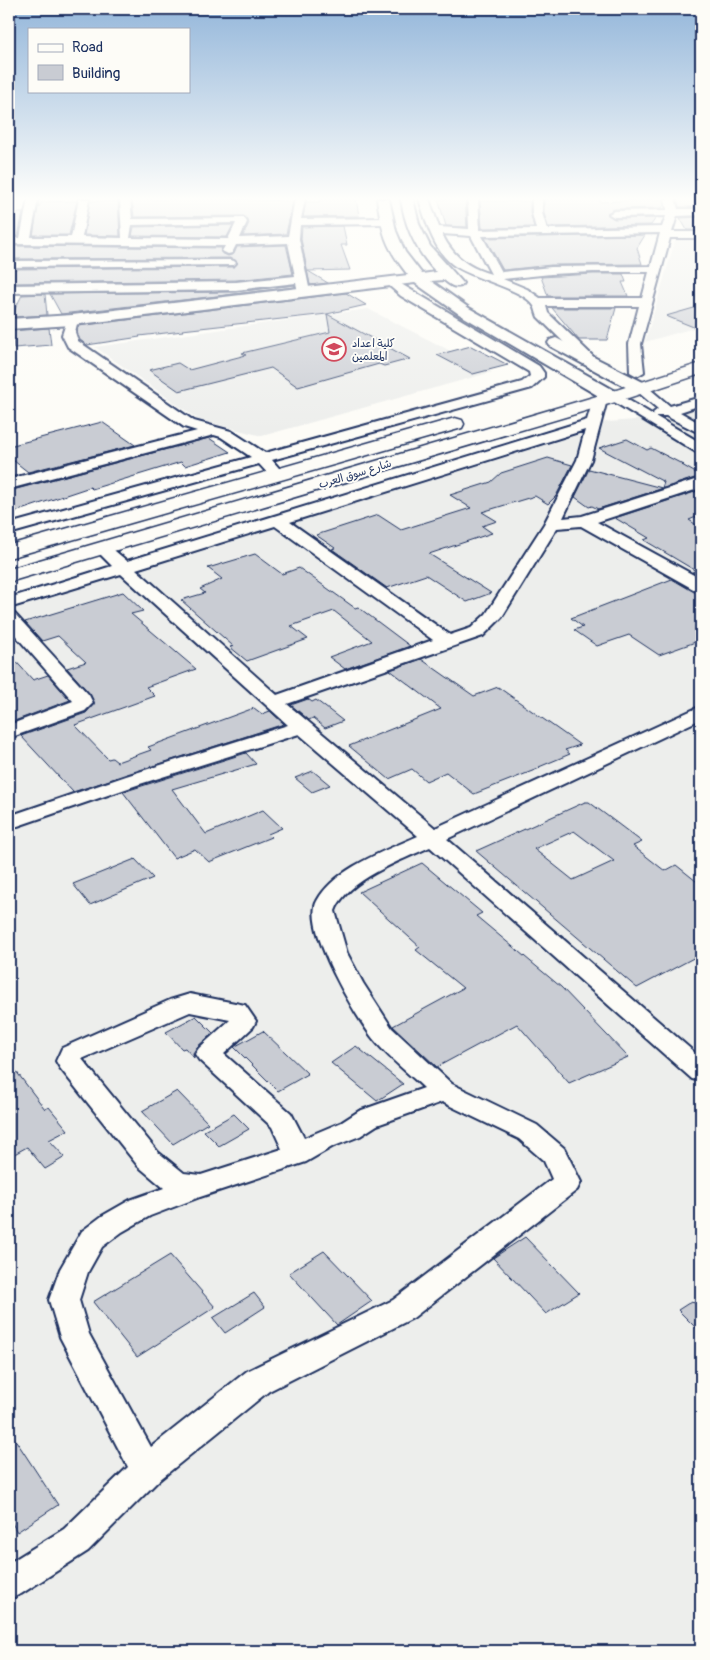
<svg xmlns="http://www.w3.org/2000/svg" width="710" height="1660" font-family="Pangolin,'Playpen Sans Arabic',sans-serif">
<rect width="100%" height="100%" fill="#fdfcf7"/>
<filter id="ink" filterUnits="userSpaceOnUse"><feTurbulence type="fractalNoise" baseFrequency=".02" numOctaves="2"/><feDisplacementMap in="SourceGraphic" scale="10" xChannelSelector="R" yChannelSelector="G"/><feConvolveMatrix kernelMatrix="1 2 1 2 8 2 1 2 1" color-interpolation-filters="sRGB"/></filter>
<g filter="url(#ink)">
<g fill="#edeeec">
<path d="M676 238H701V326L645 342Z"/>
<path d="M368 309 492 372 262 436 199 420 95 347Z"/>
<path d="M701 403V1651H9V603L594 423 649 419Z"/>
</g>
<g fill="#c9ccd3" stroke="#1b2f5e" fill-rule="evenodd">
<path d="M132 199H223L293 201 286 234 243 236 249 223 244 216 134 217Z"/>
<path d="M319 199H356L359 216 303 217 306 202H319Z"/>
<path d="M438 199H465L467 227 446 226Z"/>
<path d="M544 199H599L600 202 663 199 664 205 662 208 614 209 607 213 614 219 656 218 651 225 548 227 544 213Z"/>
<path d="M677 199H701V207H679Z"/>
<path d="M77 201 69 235H33L38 208 42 202Z"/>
<path d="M90 201H118L120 236 84 235Z"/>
<path d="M480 201H530V213L534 227 482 228Z"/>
<path d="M9 213H23L18 236H9Z"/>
<path d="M701 217V230H687L680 218Z"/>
<path d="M233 225 227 237 132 236 134 227Z"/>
<path d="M343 226 347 245H341L350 270 308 271 328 283 310 285 301 239 302 227Z"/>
<path d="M645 235 637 248 642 264 551 265 503 270 485 238Z"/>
<path d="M286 245 293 274 236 280 9 283V269L234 267 238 263 230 258 9 259V246L222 248 221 253 228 256 234 254 237 247Z"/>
<path d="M593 274H623L626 282H622L628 296H548L541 277Z"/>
<path d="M295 285V287L61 314 50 294 236 292Z"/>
<path d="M346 293 366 305 327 314 182 330 183 331 139 336 140 337 87 345 80 340 77 332 78 326Z"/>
<path d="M45 294 47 315 11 317 22 295Z"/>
<path d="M701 306V330L666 316Z"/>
<path d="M552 308H616L607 340H579Z"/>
<path d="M327 314 410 359 384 366 379 364 298 387 271 368 179 391 149 370 178 363 189 370 246 355 242 353 330 332Z"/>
<path d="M49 328 51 345 14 348 12 331Z"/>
<path d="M471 346 508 365 473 374 437 355Z"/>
<path d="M102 422 135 445 28 472 9 457V446Z"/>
<path d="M209 438 230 452 185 466 181 462 92 489 90 487 9 514V491Z"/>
<path d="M627 439 647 450 651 448 684 465H682L701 476 598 509 592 506 589 507 575 497 589 469 662 488 664 482 599 448Z"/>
<path d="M548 458 572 465 556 496 548 504 535 496 482 512 497 521 482 526 492 533 429 554 491 593 467 602 426 575 387 588 332 549 335 548 316 535 378 515 401 530 471 508 450 495 491 482 501 473Z"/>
<path d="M701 490V515L689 520 701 528V577L692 572 696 571 644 540 649 538 615 518Z"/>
<path d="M255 554 282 574 299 568 355 608 358 607 410 646 345 669 329 657 372 641 334 611 291 626 308 639 247 661 230 647 233 646 181 600 205 593 200 589 222 579 208 568Z"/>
<path d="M672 579 694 592 701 593V640L659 655 629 635 597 646 574 630 583 627 571 618Z"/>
<path d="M123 592 143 611 131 614 196 669 146 687 155 696 75 725 108 759 112 758 117 762 151 750 148 747 254 708 262 714 270 711 284 724 73 792 21 736 86 713 94 704 90 694 67 668 86 662 58 636 42 641 25 622Z"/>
<path d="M9 654 33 680 48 675 70 700 9 723Z"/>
<path d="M421 659 474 696 498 687 580 745 565 750 570 754 539 767 540 768 474 794 446 772 426 781 412 769 389 779 349 746 441 709 390 670Z"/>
<path d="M308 699 312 702 316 700 343 721 325 728 313 718 309 720 291 705Z"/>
<path d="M246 753 256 764 172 789 206 834 263 810 282 828 268 834 271 837 209 862 195 849 174 858 123 792Z"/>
<path d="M313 771 330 785 312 792 295 778Z"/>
<path d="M585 802H589L642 842 633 846 665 871 676 865 701 885V954L637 988 476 851ZM574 831 614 861 573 880 534 849Z"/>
<path d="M135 859 153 878 90 905 73 884Z"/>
<path d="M422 863 482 913 476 916 561 987 628 1057 569 1083 517 1024 437 1067 393 1026 463 988 416 950 420 947 359 892Z"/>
<path d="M196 1016 213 1033 197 1047 193 1053 194 1058 185 1048 182 1049 166 1032Z"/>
<path d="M263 1031 308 1074 278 1091 234 1047Z"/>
<path d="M356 1046 403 1084 377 1101 331 1063Z"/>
<path d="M9 1062 45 1109 49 1107 68 1130 49 1140 65 1157 45 1169 27 1147 9 1157Z"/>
<path d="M177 1091 208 1123 173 1144 142 1111Z"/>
<path d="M234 1114 249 1129 219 1146 204 1131Z"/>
<path d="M525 1237 579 1293 546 1314 493 1258Z"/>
<path d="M324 1251 372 1301 337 1325 289 1273Z"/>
<path d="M170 1255 215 1307 137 1357 93 1302Z"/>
<path d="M254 1293 265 1307 225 1333 213 1318Z"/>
<path d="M692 1301 701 1310V1333L678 1310Z"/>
<path d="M9 1430 58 1505 17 1532 9 1518Z"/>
</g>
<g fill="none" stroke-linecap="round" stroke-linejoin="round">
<g stroke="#1b2f5e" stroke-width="4">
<g id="minor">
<path d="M28 199H38L31 237H71L79 199H89L82 237 122 238 120 199H130L132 219 244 218 247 222 240 238 288 236 295 199H305L301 219 388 218 393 221 388 224 300 225 299 239 310 292 304 296 298 292 296 283 236 290 9 293V285L236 282 295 276 288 243 236 245 232 253 228 254 222 251 225 246 9 244V238H20ZM236 223 228 239 130 238 132 225Z"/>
<path d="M419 199H429L439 227 469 229 468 199H478L480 230 536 229 532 213V199H542V213L547 229 662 227 666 216 614 217 609 214 614 211 667 210 665 199H675L678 209H701V215L677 216 672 232H701V238H670L641 344 644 372 637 376 630 372 629 344 639 306H546L548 313 603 366 601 369H591L538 317C536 313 536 309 534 306 523 288 471 279 452 264 433 249 426 221 419 199ZM660 233 651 266 551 267 502 272 482 236ZM442 234 471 236 491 274C468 268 452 255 442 234ZM593 272H649L642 298H540L527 289 503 279 551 274Z"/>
<path d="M230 260 234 261 236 263 234 265 9 267V261Z"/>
<path d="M391 278 539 366 544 373V377L532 388 272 460 285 475 282 478H272L259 464 9 534V524L251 457 221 437 214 435 9 489V479L197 431 184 427 68 347 62 335 68 317H76L78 320 75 332 78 341 194 421 231 431 265 453 522 382 530 376 529 372 401 296 385 282Z"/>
<path d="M639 383 644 384 670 406 701 397V405L680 412 701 424V434L666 416H655L701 443V453L696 452 606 397 613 393 618 394 655 416 653 413 658 409 632 387Z"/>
<path d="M600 396 607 400 591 460 563 518 582 516 701 478V488L597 522 701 579V591L695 590 581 526 557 528 502 617 483 636 287 704 435 828 701 706V719L447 839 701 1058V1081L692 1079 430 847C402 860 346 880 335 911L347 953 363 983 392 1028 452 1084 537 1125 564 1148 581 1182 577 1190 413 1318 269 1391 158 1481 88 1551 21 1594 9 1599V1563L64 1529 128 1467 60 1337 49 1300 60 1269 82 1231 102 1216 130 1200 164 1188 138 1166 60 1068 56 1061 62 1048 170 1000 190 994 245 1005 256 1021 253 1027 224 1054 291 1113 304 1138 342 1122 359 1111 424 1088C408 1073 389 1058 375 1041 356 1018 302 927 317 901 335 868 385 851 418 836L299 734 140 784 9 829V816L126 776 288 725 121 574 9 608V598L112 566 95 549 97 546H109L127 561 587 420 593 400ZM585 430 577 460 544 524 486 614 471 628 450 635 290 522ZM275 526 433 640 277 695 136 569ZM190 1012 230 1020 199 1048 195 1054 199 1060 272 1127 282 1149 201 1175 184 1173 158 1152 82 1059ZM442 1102 519 1139 544 1161 552 1179 393 1300 247 1371 151 1447 89 1334 79 1300 88 1272 102 1247 122 1232 150 1216 200 1197 306 1162 332 1147 360 1136 377 1125Z"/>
<path d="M9 613 15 614 89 695 93 703 85 711 9 738V725L73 701 9 628Z"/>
</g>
</g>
<g stroke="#1b2f5e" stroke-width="4">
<g id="tertiary">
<path d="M377 199H389L396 231 405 252 422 274 436 272C416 251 405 227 401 199H413L419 224 430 246 463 283 461 286C453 288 450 285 444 280L431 281 469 308 619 393 622 397 619 401H607L459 314 415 283 72 325 9 329V319L72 315 408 275C385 246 383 235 377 199Z"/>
<path d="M556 338 645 383 647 387 645 391H633L550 346 548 343 550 340Z"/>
</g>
</g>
<g stroke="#1b2f5e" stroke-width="3">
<g id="secondary">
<path d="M701 363V374L619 401 9 582V569L607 393Z"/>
<path d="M455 418 462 420 464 424 462 428 9 558V545Z"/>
</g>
</g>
<use href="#minor" fill="#fdfcf7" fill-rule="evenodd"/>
<use href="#tertiary" fill="#fdfcf7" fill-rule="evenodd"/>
<use href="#secondary" fill="#fdfcf7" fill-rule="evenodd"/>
</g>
</g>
<linearGradient id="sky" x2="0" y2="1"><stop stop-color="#93b6da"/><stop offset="0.46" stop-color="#fefefb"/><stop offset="1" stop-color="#fefefb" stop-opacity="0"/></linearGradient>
<rect width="710" height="432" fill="url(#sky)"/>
<defs>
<g id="university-ring" transform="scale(1.25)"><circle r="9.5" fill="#fdfcf7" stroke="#d1495b" stroke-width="1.5"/><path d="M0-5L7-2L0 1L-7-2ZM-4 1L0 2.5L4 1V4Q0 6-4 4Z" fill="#d1495b"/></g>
</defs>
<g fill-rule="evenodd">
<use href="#university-ring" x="334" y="349"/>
</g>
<g text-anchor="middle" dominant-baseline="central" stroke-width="4" stroke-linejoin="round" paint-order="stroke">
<g font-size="11" fill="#1b2f5e" stroke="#fdfcf7" text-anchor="start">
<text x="352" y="343">كلية اعداد<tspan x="352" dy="13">المعلمين</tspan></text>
</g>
<g font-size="11" fill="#1b2f5e" stroke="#fdfcf7">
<text transform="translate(355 474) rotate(-17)">شارع سوق العرب</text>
</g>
</g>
<rect width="710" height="1660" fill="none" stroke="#fdfcf7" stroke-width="30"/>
<rect x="15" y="15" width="680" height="1630" fill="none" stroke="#1b2f5e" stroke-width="2" filter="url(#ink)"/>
<rect x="28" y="28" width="162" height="65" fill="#fdfcf7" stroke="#a3aaba"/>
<rect x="38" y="44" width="25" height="8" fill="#fdfcf7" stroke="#a3aaba"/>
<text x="72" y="52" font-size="15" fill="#1b2f5e">Road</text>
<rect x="38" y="65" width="25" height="15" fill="#c9ccd3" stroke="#a3aaba"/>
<text x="72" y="78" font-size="15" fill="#1b2f5e">Building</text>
</svg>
